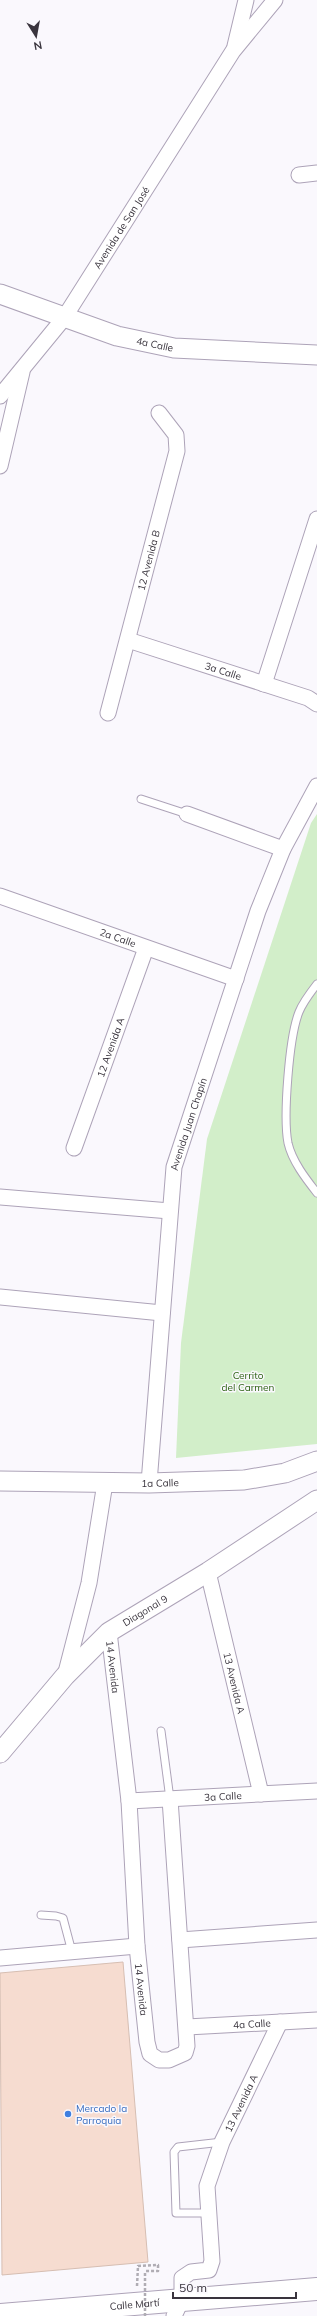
<svg xmlns="http://www.w3.org/2000/svg" width="317" height="2316" font-family="Mulish,sans-serif">
<rect width="100%" height="100%" fill="#faf8fd"/>
<path fill="#d2eec9" d="M317 814V1444L176 1458 181 1343 207 1139 311 823Z"/>
<path fill="#f6dcd0" stroke="#d6beb2" d="M123 1962 148 2262 2 2275 0 1973Z"/>
<g fill="none" stroke-linecap="round" stroke-linejoin="round">
<g stroke="#ada3b8" stroke-width="9">
<g id="service">
<path d="M141 799 187 814"/>
<path d="M317 984C310 993 303 1002 299 1012 289 1037 283 1117 288 1143 292 1161 306 1179 317 1193"/>
<path d="M161 1731 170 1799"/>
<path d="M41 1915 56 1916 63 1918 72 1952"/>
<path d="M209 2213H176L174 2152 178 2147 222 2142"/>
</g>
</g>
<g stroke="#ada3b8" stroke-width="17">
<g id="minor">
<path d="M235 46 246 0"/>
<path d="M299 175 317 173"/>
<path id="s1" d="M0 396 64 318 233 51 275 0"/>
<path d="M0 466 22 372"/>
<path id="s2" d="M128 640 308 698 317 704"/>
<path d="M264 684 317 519"/>
<path id="s3" d="M108 713 177 451 176 435 159 413"/>
<path d="M187 814 283 849"/>
<path id="s4" d="M0 896 236 979"/>
<path id="s5" d="M74 1148 146 948"/>
<path d="M0 1197 170 1211"/>
<path d="M0 1297 162 1313"/>
<path id="s6" d="M149 1483 174 1167 258 911 283 849 317 786"/>
<path id="s7" d="M208 1572 261 1794"/>
<path id="s8" d="M109 1632 129 1801 137 1946 147 2042 150 2054 159 2060H169L185 2053 187 2046 170 1799"/>
<path d="M65 1676 89 1583 105 1483"/>
<path id="s9" d="M129 1801 317 1791"/>
<path d="M180 1940 317 1930"/>
<path d="M0 1958 137 1946"/>
<path id="s10" d="M187 2027 317 2020"/>
<path id="s11" d="M174 2316 182 2299V2278L191 2272 209 2270 212 2261 207 2186 222 2142 280 2022"/>
</g>
</g>
<g stroke="#ada3b8" stroke-width="21">
<g id="tertiary">
<path id="s12" d="M0 294 117 336 174 348 317 355"/>
<path id="s13" d="M0 1481 149 1483 244 1480 285 1473 317 1461"/>
<path id="s14" d="M0 1753 65 1676 109 1632 208 1572 317 1500"/>
</g>
</g>
<g stroke="#ada3b8" stroke-width="24">
<g id="trunk">
<path id="s15" d="M0 2315 317 2289"/>
</g>
</g>
<path stroke="#b0adb4" stroke-width="2.5" stroke-dasharray="3 2" stroke-linecap="butt" d="M137 2286 138 2266 158 2265V2271H145"/>
<use href="#service" stroke="#fff" stroke-width="7"/>
<use href="#minor" stroke="#fff" stroke-width="15"/>
<use href="#tertiary" stroke="#fff" stroke-width="19"/>
<use href="#trunk" stroke="#fff" stroke-width="22"/>
<path stroke="#b0adb4" stroke-width="2.5" stroke-dasharray="3 2" stroke-linecap="butt" d="M145 2316V2271"/>
</g>
<circle fill="#3f7fe0" stroke="#faf8fd" stroke-width="1.5" cx="68" cy="2114" r="4"/>
<g text-anchor="middle" dominant-baseline="central" stroke-width="3" stroke-linejoin="round" paint-order="stroke">
<g font-size="10" fill="#39343d" stroke="#faf8fd">
<text stroke="none"><textPath href="#s1" startOffset="208">Avenida de San José</textPath></text>
<text stroke="none"><textPath href="#s12" startOffset="163">4a Calle</textPath></text>
<text stroke="none"><textPath href="#s3" startOffset="158">12 Avenida B</textPath></text>
<text stroke="none"><textPath href="#s2" startOffset="100">3a Calle</textPath></text>
<text stroke="none"><textPath href="#s4" startOffset="125">2a Calle</textPath></text>
<text stroke="none"><textPath href="#s5" startOffset="107">12 Avenida A</textPath></text>
<text stroke="none"><textPath href="#s6" startOffset="362">Avenida Juan Chapín</textPath></text>
<text stroke="none"><textPath href="#s13" startOffset="160">1a Calle</textPath></text>
<text stroke="none"><textPath href="#s14" startOffset="205">Diagonal 9</textPath></text>
<text stroke="none"><textPath href="#s8" startOffset="35">14 Avenida</textPath></text>
<text stroke="none"><textPath href="#s7" startOffset="114">13 Avenida A</textPath></text>
<text stroke="none"><textPath href="#s9" startOffset="94">3a Calle</textPath></text>
<text stroke="none"><textPath href="#s8" startOffset="359">14 Avenida</textPath></text>
<text stroke="none"><textPath href="#s10" startOffset="65">4a Calle</textPath></text>
<text stroke="none"><textPath href="#s11" startOffset="243">13 Avenida A</textPath></text>
<text stroke="none"><textPath href="#s15" startOffset="135">Calle Martí</textPath></text>
</g>
<g font-size="10" fill="#285f0d" stroke="#faf8fd">
<text x="248" y="1375">Cerrito<tspan x="248" dy="12">del Carmen</tspan></text>
</g>
<g font-size="10" fill="#366cbe" stroke="#faf8fd" text-anchor="start">
<text x="76" y="2108">Mercado la<tspan x="76" dy="12">Parroquia</tspan></text>
</g>
</g>
<g transform="translate(36 36) rotate(169)" stroke="#faf8fd" stroke-width="3" paint-order="stroke">
<path d="M0-3L7 15L0 10L-7 15Z" fill="#39343d"/>
<text y="-6" font-size="11" font-weight="bold" text-anchor="middle" fill="#39343d">N</text>
</g>
<path d="M173 2292v6h123v-6" fill="none" stroke="#39343d" stroke-width="2"/>
<text x="179" y="2292" font-size="12" fill="#39343d" stroke="#faf8fd" stroke-width="3" paint-order="stroke">50 m</text>
</svg>
